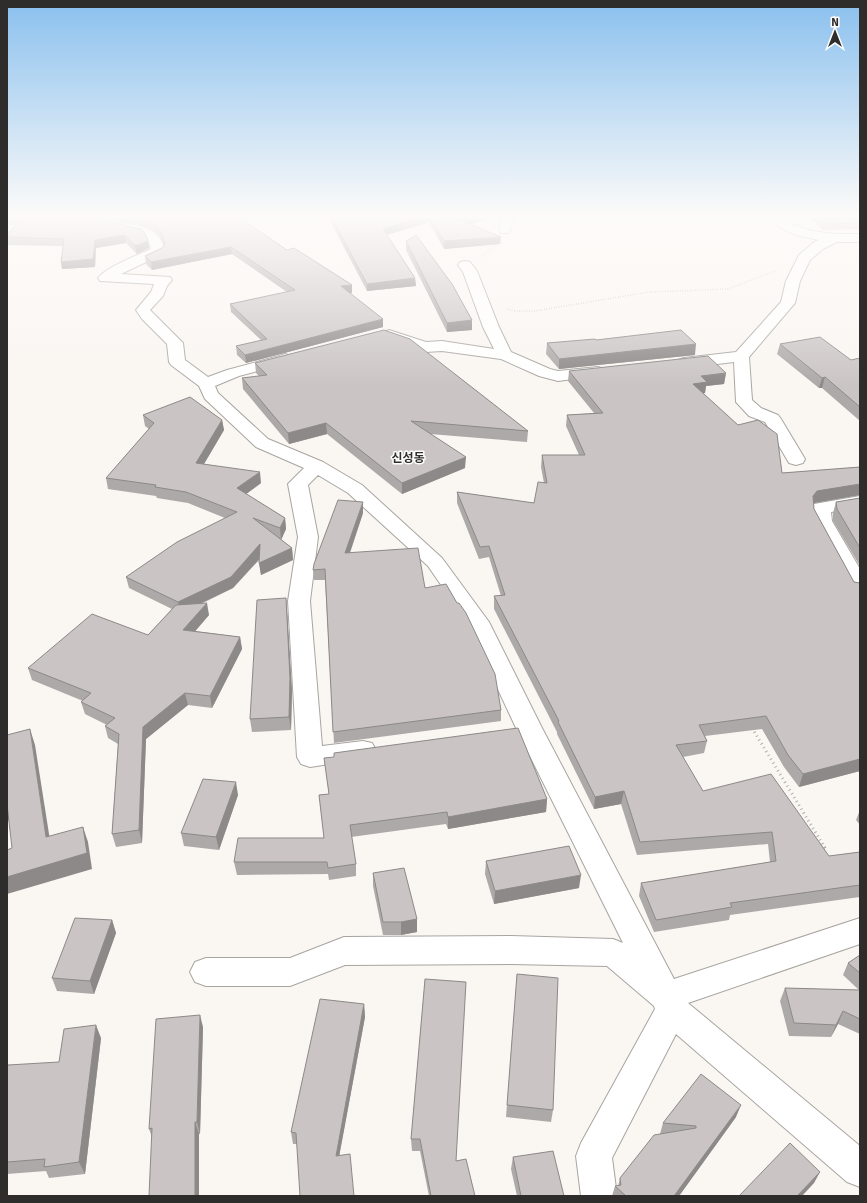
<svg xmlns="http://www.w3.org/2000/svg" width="867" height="1203" font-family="Signika,'Noto Sans KR',sans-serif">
<rect width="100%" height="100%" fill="#faf6f2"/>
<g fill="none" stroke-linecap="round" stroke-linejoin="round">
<g stroke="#a8a5a1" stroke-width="2">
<g id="minor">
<path d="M96 218C99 218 105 217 108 218 111 219 112 221 116 222 139 227 158 224 165 251L163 254 121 274 170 277 172 280 167 286 163 296 150 310 183 343 185 360 208 377 227 370 279 356 285 354 291 356 293 359 291 362 239 376 215 386 218 393 268 439 323 462 362 485 442 558 489 622 542 728 674 979 860 918V944L688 1003 860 1146V1187L847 1182 676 1034 612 1158 617 1196H581L576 1156 581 1143 655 1009 654 1006 607 966 511 964 345 965 290 986H206L195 982 190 972 195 962 206 958H290L344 937 511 936 613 939 623 943 516 728 467 623 428 566 348 493 318 475 308 485 318 537 310 601 322 746 363 741 372 743 376 750 372 757 363 759 310 767 301 764 297 757 288 601 298 537 288 484 304 468 256 447 205 399 199 386 171 365 169 362 167 344 142 319 136 310 151 292 154 284 100 281 98 278C106 267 138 255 151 249L148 239 143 235 105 227 100 225Z"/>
<path d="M502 218H514L509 233H501L499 230Z"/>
<path d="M771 218H784L794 225 812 231 835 234H860V242H837L823 249 810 260 800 281 795 303 749 357 752 400 761 408 778 415 781 419 805 459 803 463 796 465 789 463 765 422 749 416 736 402 734 362 684 368 678 366 676 363 678 360 684 358 736 352 781 302 786 281 799 255 813 243 819 240C803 237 781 233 771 218Z"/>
<path d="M465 261 470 262 477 271 499 327 511 352 550 369 558 371 598 367 604 369 606 372 604 375 558 381 539 376 501 359 442 351 426 352 395 343 384 338 381 335 384 332 389 330 426 342 442 341 494 349 483 327 463 272 458 265 460 262Z"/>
<path d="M860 496V508L831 512 832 521 860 569V595L852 593 849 588 812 521 811 508 814 504Z"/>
</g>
</g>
<g stroke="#b3b0ad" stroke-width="1.5" stroke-dasharray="0.5 2" stroke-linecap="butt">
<path d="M482 256 497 244"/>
<path d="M507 309 514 311H535L649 292 728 289 775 271"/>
</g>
<path stroke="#b3b0ad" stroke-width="3" stroke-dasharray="1 3.5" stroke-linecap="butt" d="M752 728 825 848"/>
<path stroke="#b3b0ad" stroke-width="3.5" stroke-dasharray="1.5 4.5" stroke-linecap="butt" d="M824 847 827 852"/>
<use href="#minor" fill="#fff" fill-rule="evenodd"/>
</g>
<g fill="#aea9a9">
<path d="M7 218 98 219 148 241 149 248 137 254 126 243 96 248 95 267 62 269 61 262 63 246 7 245V234L16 225H7Z"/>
<path d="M110 218H255L244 220 287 250 352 285V293H350L383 327 246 363 237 355 236 346 261 340 231 312 230 304 287 292 232 254 152 270 146 264 145 256 162 248 164 245 163 242 159 235 153 230 140 225 116 221Z"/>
<path d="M326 218H490L469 224 501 237 500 244 444 249 429 222 387 235 415 278 416 286 367 291 329 219Z"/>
<path d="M810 218H860V229L823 230Z"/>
<path d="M406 241 472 330 447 332 406 250Z"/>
<path d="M596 340 695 355 559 369 546 354 547 343Z"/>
<path d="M780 344 851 360 860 358V421L822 388H819L777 354Z"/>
<path d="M255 363 528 431 527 442 430 434 465 468 402 494 327 434 289 444 243 389 242 378 259 376 256 373Z"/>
<path d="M569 371 726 373 724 384 706 386 705 393H703L782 473 860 467V495L814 503H813L814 509 854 582 860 583V771L799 787 784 767 762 729 705 736 707 741 704 753 683 757 703 791 829 856 860 852V897L730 915 729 920 654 932 639 896 641 883 770 862 768 844 637 855 621 804 594 809 557 734V732L494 609V596H501L489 557 479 559 457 503V492L534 503 544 483 541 467 542 455H579L566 426 567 415 594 413 568 381Z"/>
<path d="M143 415 222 420 224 430 204 464 261 483 246 494 285 518 286 529 281 540 292 548 293 560 261 575 259 563 260 559 233 588 201 604 209 615 195 631 240 637 242 649 212 708 188 705 146 739 142 843 116 847 112 834 118 744 108 738 105 726 107 725 85 714 81 702 83 701 32 680 28 668 148 635 172 609 129 588 126 577 225 518 188 503 157 498 156 496 108 489 106 478 149 429 145 426Z"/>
<path d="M860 498V566L833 521V513L836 502Z"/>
<path d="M363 513 350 553 425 588 501 710V721L334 743 325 580H314L313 570Z"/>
<path d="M287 611 292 691 291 730 252 732 250 719Z"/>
<path d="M324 758 547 799 546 812 448 829 446 824 351 837 356 864V876L329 880 328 874 237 875 234 862 324 838 319 795 329 794Z"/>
<path d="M238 795 219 850 184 846 181 833Z"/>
<path d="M860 810V825L856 820Z"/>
<path d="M486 861 579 888 494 904 485 874Z"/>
<path d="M373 873 417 919V932L401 935H383L373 886Z"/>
<path d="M112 920 116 933 94 994 57 991 52 978Z"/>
<path d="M860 955V1034L838 1024 831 1037 789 1036 780 1001 785 988 859 990 843 975 848 963Z"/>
<path d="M517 974 553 1110 551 1122 506 1117Z"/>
<path d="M425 979 456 1161 475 1196H429L420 1151H412L411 1139Z"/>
<path d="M364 1004 365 1017 339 1156 354 1196 297 1144H293L291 1132Z"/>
<path d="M203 1027 200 1134 152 1137 149 1129Z"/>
<path d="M101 1038 85 1174 49 1178 46 1171 7 1174V1068L59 1062Z"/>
<path d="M736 1117 679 1196H612L615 1186H618L620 1178 660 1134 663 1123Z"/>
<path d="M513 1157 564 1196H517L511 1169Z"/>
</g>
<g fill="#8d8989">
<path d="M236 218H255L236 222Z"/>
<path d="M420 218H429V222L383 236V229Z"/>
<path d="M468 218H490L459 228 460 220Z"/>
<path d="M125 235 126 243 96 248 95 267 62 269 61 262 95 240Z"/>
<path d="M501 237 500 244 444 249V241Z"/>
<path d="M148 241 149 248 137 254 135 246Z"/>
<path d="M231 247 232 254 152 270 151 262Z"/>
<path d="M415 278 416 286 367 291V284Z"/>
<path d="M352 285V293L342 294 341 286Z"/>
<path d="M383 319V327L246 363 245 355Z"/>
<path d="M472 320V330L447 332V323Z"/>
<path d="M696 344 695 355 559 369V359Z"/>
<path d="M726 373 724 384 706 386 705 393 691 395 693 384 701 376Z"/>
<path d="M825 377 822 388H819L822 378Z"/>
<path d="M222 420 224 430 198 474 196 463Z"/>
<path d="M326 423 327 434 289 444 288 433Z"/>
<path d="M466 457 465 468 402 494V483Z"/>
<path d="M260 472 261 483 238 500 237 488Z"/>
<path d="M860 484V495L814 503 810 508 813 496 817 491Z"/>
<path d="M363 502V513L346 564 345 553Z"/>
<path d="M285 518 286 529 281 540 280 528Z"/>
<path d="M260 544 262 556 233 588 180 613 178 602Z"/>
<path d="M292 548 293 560 261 575 259 563Z"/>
<path d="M286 598 287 611 292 691 291 730 289 717Z"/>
<path d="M207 603 209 615 186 642 183 630Z"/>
<path d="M240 637 242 649 212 708 210 696Z"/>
<path d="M185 693 188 705 146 739 142 843 139 830 143 727Z"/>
<path d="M30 729 35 745 52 853 46 837Z"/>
<path d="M860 759V771L799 787 803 774Z"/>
<path d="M236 782 238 795 219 850 216 837Z"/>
<path d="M624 791 621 804 594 809 595 797Z"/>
<path d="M547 799 546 812 448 829V817Z"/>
<path d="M7 803 13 819 7 821Z"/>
<path d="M83 827 88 842 92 869 7 894V877Z"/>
<path d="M581 875 579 888 494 904 495 891Z"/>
<path d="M417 919V932L401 935V922Z"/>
<path d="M112 920 116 933 94 994 90 981Z"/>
<path d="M364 1004 365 1017 337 1168 336 1156Z"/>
<path d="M843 1011 838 1024 831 1037 836 1025Z"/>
<path d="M200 1015 203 1027 200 1134 197 1122Z"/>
<path d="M96 1025 101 1038 85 1174 79 1162Z"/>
<path d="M741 1105 736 1117 679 1196H674Z"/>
<path d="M195 1122 199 1134V1196H195Z"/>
<path d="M820 1172 814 1183 802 1196H797Z"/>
</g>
<g fill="#cac4c4" stroke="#8d8989">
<path d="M7 218H97L98 219 141 229 145 233 148 241 135 246 125 235 95 240 93 259 61 262 64 239 7 237V234L24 218Z"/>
<path d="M139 218H240L287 250 294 248 352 285 341 286 383 319 245 355 236 346 267 339 230 304 295 290 231 247 151 262 145 256 162 248 165 244 162 234 157 227 152 223Z"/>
<path d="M332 218H420L383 229 415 278 367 284Z"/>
<path d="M430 218H468L460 220 501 237 444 241Z"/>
<path d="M818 218H860V223L824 224Z"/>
<path d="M416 235 452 284 472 320 447 323 406 241Z"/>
<path d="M384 330 410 339 528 431 411 421 466 457 402 483 326 423 288 433 242 378 267 375 255 363Z"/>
<path d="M681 330 696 344 559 359 547 343 595 339 596 340Z"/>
<path d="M820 337 851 360 860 358V407L825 377 822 378 780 344Z"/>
<path d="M708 356 726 373 701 376 707 382 693 384 738 425 758 420 777 434 782 473 860 467V484L817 491 813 496 814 509 854 582 860 583V759L803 774 788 755 766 716 699 725 707 741 676 745 703 791 771 774 829 856 860 852V885L730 903 732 907 656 920 641 883 776 861 772 832 640 842 624 791 595 797 558 722 559 721 494 596 505 595 489 546 480 547 457 492 534 503 538 482 547 483 542 455H585L567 415 603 413 569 371Z"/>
<path d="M190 397 222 420 196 463 260 472 237 488 285 518 280 528 253 518 292 548 259 563 260 544 231 577 178 602 126 577 177 542 237 512 186 492 155 487 156 485 106 478 154 423 143 415Z"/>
<path d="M860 498V548L837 509 836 502Z"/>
<path d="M338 500 363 502 345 553 418 548 425 588 446 584 457 603H459L466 613 495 674 501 710 333 732 325 569 313 570 314 564Z"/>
<path d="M286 598 290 678 289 717 250 719 257 600Z"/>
<path d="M207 603 183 630 240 637 210 696 185 693 143 727 139 830 112 834 119 734 105 726 115 718 81 702 91 693 28 668 92 614 148 635 176 605Z"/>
<path d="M518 728 547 799 448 817 447 812 350 825 356 864 328 868 327 862H234L238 838H324L319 795 329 794 324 758 334 757V753Z"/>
<path d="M30 729 46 837 83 827 87 853 7 877V850L12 848 7 804V735Z"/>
<path d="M203 779 236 782 216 837 181 833Z"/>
<path d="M569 846 581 875 495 891 486 861Z"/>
<path d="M404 868 417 919 401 922H383L373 873Z"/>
<path d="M75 918 112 920 90 981 52 978Z"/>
<path d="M860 955V973L848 963Z"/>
<path d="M517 974 558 978 553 1110 507 1105Z"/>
<path d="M425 979 466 982 456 1161 466 1159 475 1196H431L420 1139H411Z"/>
<path d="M785 988 860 990V1019L843 1011 836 1025 794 1023Z"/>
<path d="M320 999 364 1004 336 1156 350 1154 354 1196H300L296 1133 291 1132Z"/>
<path d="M200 1015 197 1122H195V1196H149L152 1128 149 1129 156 1019Z"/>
<path d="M96 1025 79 1162 44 1167 45 1159 7 1162V1068L8 1065 59 1062 64 1029Z"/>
<path d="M701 1074 741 1105 674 1196H626L615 1186 621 1185 620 1178 654 1135 696 1128V1126L663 1123Z"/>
<path d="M790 1143 820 1172 797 1196H739Z"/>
<path d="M553 1151 564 1196H521L513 1157Z"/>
</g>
<linearGradient id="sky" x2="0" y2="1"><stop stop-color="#8ac0ee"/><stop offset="0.56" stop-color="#fdfbf9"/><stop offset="1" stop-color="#fdfbf9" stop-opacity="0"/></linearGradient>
<rect width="867" height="386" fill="url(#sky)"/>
<g text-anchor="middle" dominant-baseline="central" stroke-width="3" stroke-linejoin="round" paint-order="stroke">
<g font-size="12" font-weight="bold" fill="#322f2c" stroke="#fff">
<text x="408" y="458">신성동</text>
</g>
</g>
<rect width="867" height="1203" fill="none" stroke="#2f2d2c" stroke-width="16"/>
<g transform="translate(835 32)" stroke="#ffffff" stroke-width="3" paint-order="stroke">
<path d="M0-3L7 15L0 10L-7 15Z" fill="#2f2d2c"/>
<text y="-6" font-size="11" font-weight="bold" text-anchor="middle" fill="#2f2d2c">N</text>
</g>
</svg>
